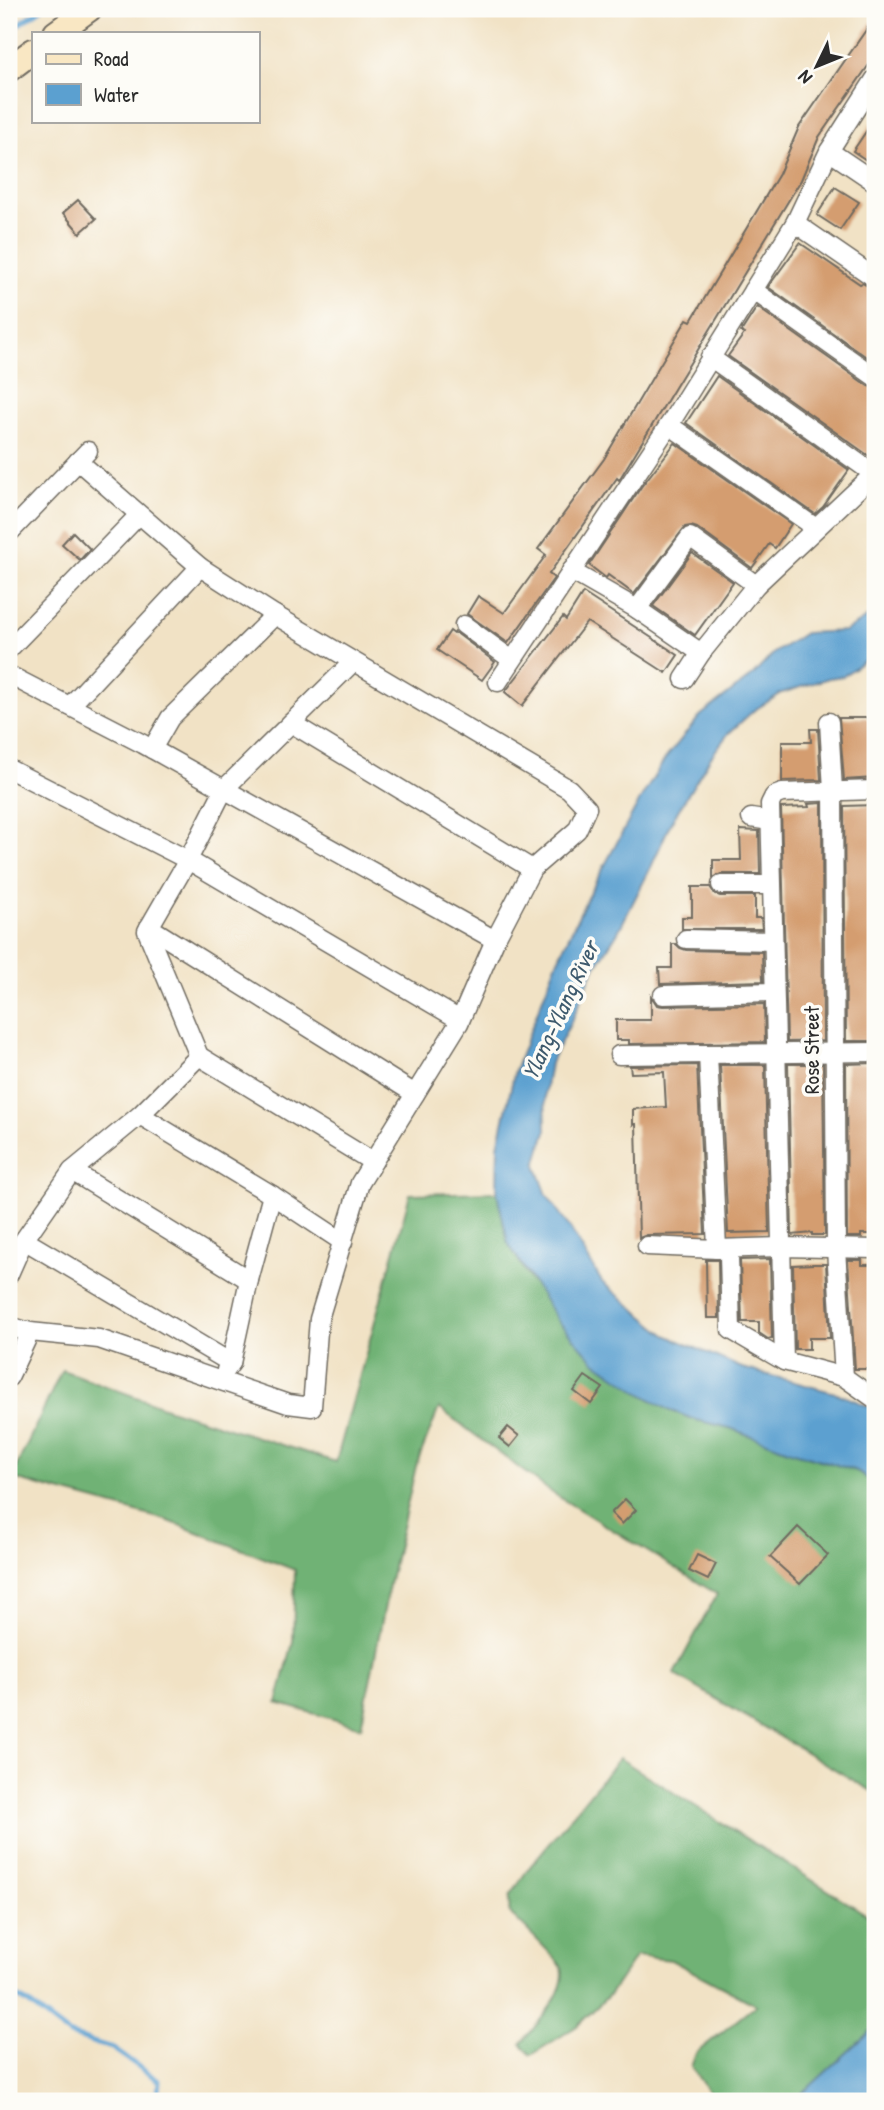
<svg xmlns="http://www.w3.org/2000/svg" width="884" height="2110" font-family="'Patrick Hand',sans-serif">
<rect width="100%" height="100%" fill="#fdfcf7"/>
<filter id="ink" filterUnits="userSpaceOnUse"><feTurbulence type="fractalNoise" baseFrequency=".0143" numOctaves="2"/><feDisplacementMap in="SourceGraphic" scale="14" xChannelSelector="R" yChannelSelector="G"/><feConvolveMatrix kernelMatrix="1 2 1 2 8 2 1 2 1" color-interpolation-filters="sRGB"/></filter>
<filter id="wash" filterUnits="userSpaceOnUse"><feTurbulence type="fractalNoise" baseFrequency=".00686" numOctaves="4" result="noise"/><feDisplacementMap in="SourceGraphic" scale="28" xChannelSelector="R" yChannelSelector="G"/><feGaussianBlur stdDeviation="1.57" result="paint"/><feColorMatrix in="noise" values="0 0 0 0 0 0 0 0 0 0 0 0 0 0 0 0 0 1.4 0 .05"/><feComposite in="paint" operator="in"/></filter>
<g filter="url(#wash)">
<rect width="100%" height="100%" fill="#f1e2c5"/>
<g fill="#6fb275" stroke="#4d6e50" stroke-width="2">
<path d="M497 1192 508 1243 530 1280 637 1391 669 1410 696 1420 730 1428 791 1451 857 1471 875 1484V1793L674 1674 717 1594 554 1494 439 1408 416 1466 390 1580 361 1727 277 1703 293 1642 295 1570 166 1520 11 1478 62 1370 169 1409 336 1462 410 1194Z"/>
<path d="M619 1758 875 1920V2027L794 2101H715L691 2067 696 2053 756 2005 671 1960 636 1956 610 1994 577 2026 531 2055 521 2044C534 2027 569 1991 562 1968 559 1960 518 1921 509 1912L510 1896 528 1869Z"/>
</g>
<g fill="#5ba0d0" stroke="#43667e" stroke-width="2">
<path d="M875 613V653L843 676 829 678 782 693 753 711 728 734 710 758 670 824 652 865 618 932 593 971 573 1018 550 1063 545 1093 546 1131 536 1165 547 1195 570 1228 602 1282 666 1335 742 1368 839 1394 875 1409V1484L857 1471 791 1451 730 1428 696 1420 669 1410 637 1391 594 1361 558 1321 508 1243 497 1192 498 1146 515 1070 556 964 587 898 640 800 665 759 700 716 753 675 774 653 805 633 845 631Z"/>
<path d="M875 2027V2101H794Z"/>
</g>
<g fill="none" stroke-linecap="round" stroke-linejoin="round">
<g stroke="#5ba0d0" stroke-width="5">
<path d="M9 31 41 9"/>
<path d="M9 1993 28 2003 70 2035 112 2048 159 2081 157 2101"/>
</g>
</g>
<g id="blocks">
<g fill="#d49d6f">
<path d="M875 17V56L819 137 801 180 625 470 619 480 617 478 549 574 554 578 508 643 467 614 478 596 504 613 546 555 538 549 604 459 687 319 691 321 779 174 799 127Z"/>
<path d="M875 118V166L853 151Z"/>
<path d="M835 187 859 202 840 230 817 215Z"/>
<path d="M78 200 96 219 80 233 63 213Z"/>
<path d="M800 243 860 284 862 283 875 289V363L768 287Z"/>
<path d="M757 307 868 386 875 388V453L872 458 728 356 744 334 741 332Z"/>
<path d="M717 376 849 470 823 507 815 514 686 423Z"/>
<path d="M675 443 791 524 775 548 769 544 752 568 697 528 691 526 685 527 634 594 608 575 606 578 589 565 641 487Z"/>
<path d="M73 532 90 549 80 560 62 544Z"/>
<path d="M692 553 733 582 695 635 653 606Z"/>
<path d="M583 593 678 655 666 673 587 622 522 706 505 692 563 617 566 620Z"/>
<path d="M450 631 454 634 455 632 495 662 482 680 437 650Z"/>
<path d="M839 718H875V778L844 780Z"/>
<path d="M810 729H818L821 780 782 781V742H811Z"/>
<path d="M822 803 823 1041 787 1042 781 808 809 807 808 804Z"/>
<path d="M875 805V1041H846L844 806Z"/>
<path d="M740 830 759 831 760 874H721L713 878V860H741Z"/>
<path d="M692 887H710L715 894 720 896H755V918H761L762 929H682V917H692Z"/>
<path d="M672 944H676L680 948 686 950 762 952 763 981 660 984 659 968H672Z"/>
<path d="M651 996 657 1005 663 1006 764 1004 765 1042 629 1044V1040H616V1020H651Z"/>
<path d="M875 1063V1234H861V1237H847L846 1064Z"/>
<path d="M788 1064H823L825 1235H812V1233L792 1235Z"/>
<path d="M697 1065 705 1234 647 1235 639 1238 636 1124 633 1125V1109L666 1107 664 1072 631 1073 630 1066Z"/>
<path d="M720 1065H765L769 1232 728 1233Z"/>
<path d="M770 1259 772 1338 768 1339 759 1333V1322H742L740 1260Z"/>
<path d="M706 1260H718L719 1318H707Z"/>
<path d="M848 1260H862V1265H875V1369H855Z"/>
<path d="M814 1264H826L830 1338H809V1349H795L793 1265Z"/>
<path d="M585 1376 603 1388 591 1404 574 1391Z"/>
<path d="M508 1427 519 1436 510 1447 499 1438Z"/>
<path d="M625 1499 636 1510 622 1524 611 1513Z"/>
<path d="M798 1527 828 1555 800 1584 770 1557Z"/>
<path d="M697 1555 716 1564 708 1580 689 1571Z"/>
</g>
</g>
</g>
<g filter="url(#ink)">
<use href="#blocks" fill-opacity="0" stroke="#706b61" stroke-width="2"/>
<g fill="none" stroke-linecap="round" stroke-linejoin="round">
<g stroke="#706b61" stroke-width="21">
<g id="street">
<path d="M829 151 875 182"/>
<path d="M795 223 875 278"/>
<path d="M753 290 875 377"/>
<path d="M710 357 874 474"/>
<path d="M669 425 816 528"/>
<path d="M9 533 88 451"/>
<path d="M571 571 637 609 701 653"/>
<path d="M637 609 690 537 756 585"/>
<path d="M464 625 512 660"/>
<path d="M9 649 139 515"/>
<path d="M353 662 224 789 188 860 460 1020"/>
<path d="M9 675 143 744 495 940"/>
<path d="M684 679 701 653 756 585 875 473"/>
<path d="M498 682 669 425 795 223 829 151 875 79"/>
<path d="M70 706 200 567 78 461"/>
<path d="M829 722 833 790 836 1249 844 1377"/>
<path d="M291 723 532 869"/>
<path d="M152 749 170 718 275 615"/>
<path d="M9 769 188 860 147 931 199 1056 140 1115 72 1171 24 1240 9 1274"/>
<path d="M751 818 770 821"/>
<path d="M721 885H771"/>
<path d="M149 927 415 1094"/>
<path d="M686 939 773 941"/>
<path d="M663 995 774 992"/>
<path d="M708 1054 717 1249"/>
<path d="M619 1055 875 1052"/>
<path d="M199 1056 373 1162"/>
<path d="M140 1115 272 1195 343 1242"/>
<path d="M72 1171 249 1280"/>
<path d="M24 1240 231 1363"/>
<path d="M647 1246 717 1249 782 1247 875 1249"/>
<path d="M731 1249 729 1255 731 1330 784 1361 844 1377 875 1399"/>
<path d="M9 1326 30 1332 99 1339 288 1404 312 1407 319 1319 360 1183 459 1023 495 940 532 869 577 830 587 808 569 789 275 615 200 567"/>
<path d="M784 1361 770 804 774 796 782 793 875 790"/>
<path d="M226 1370 231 1363 249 1280 272 1195"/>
<path d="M9 1377 30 1332"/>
</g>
</g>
<g stroke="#706b61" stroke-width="28">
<g id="secondary">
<path d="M56 33 89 9"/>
<path d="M9 69 33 51"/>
</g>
</g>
<use href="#street" stroke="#fff" stroke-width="18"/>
<use href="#secondary" stroke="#f9e7c3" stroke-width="24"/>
</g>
</g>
<g text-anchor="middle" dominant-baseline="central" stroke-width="7" stroke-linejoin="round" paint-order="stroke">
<g font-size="21" fill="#2b2b2b" stroke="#fdfcf7">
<text transform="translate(811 1050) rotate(-90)">Rose Street</text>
</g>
<g font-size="23" font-style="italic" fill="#3e5a6d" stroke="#fdfcf7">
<text transform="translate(560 1010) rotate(-65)">Ylang-Ylang River</text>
</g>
</g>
<rect width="884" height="2110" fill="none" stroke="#fdfcf7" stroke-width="35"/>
<rect x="32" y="32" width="228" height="91" fill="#fdfcf7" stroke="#a9a8a5" stroke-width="2"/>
<rect x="46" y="54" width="35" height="10" fill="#f9e7c3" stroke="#a9a8a5" stroke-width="2"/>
<text x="94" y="66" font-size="21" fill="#2b2b2b">Road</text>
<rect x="46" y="84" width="35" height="21" fill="#5ba0d0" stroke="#a9a8a5" stroke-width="2"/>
<text x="94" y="102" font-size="21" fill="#2b2b2b">Water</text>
<g transform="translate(817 66) rotate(227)" stroke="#fdfcf7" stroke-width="5" paint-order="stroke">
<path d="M0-5L12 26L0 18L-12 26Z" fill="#2b2b2b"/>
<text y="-10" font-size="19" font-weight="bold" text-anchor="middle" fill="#2b2b2b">N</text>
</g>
</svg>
